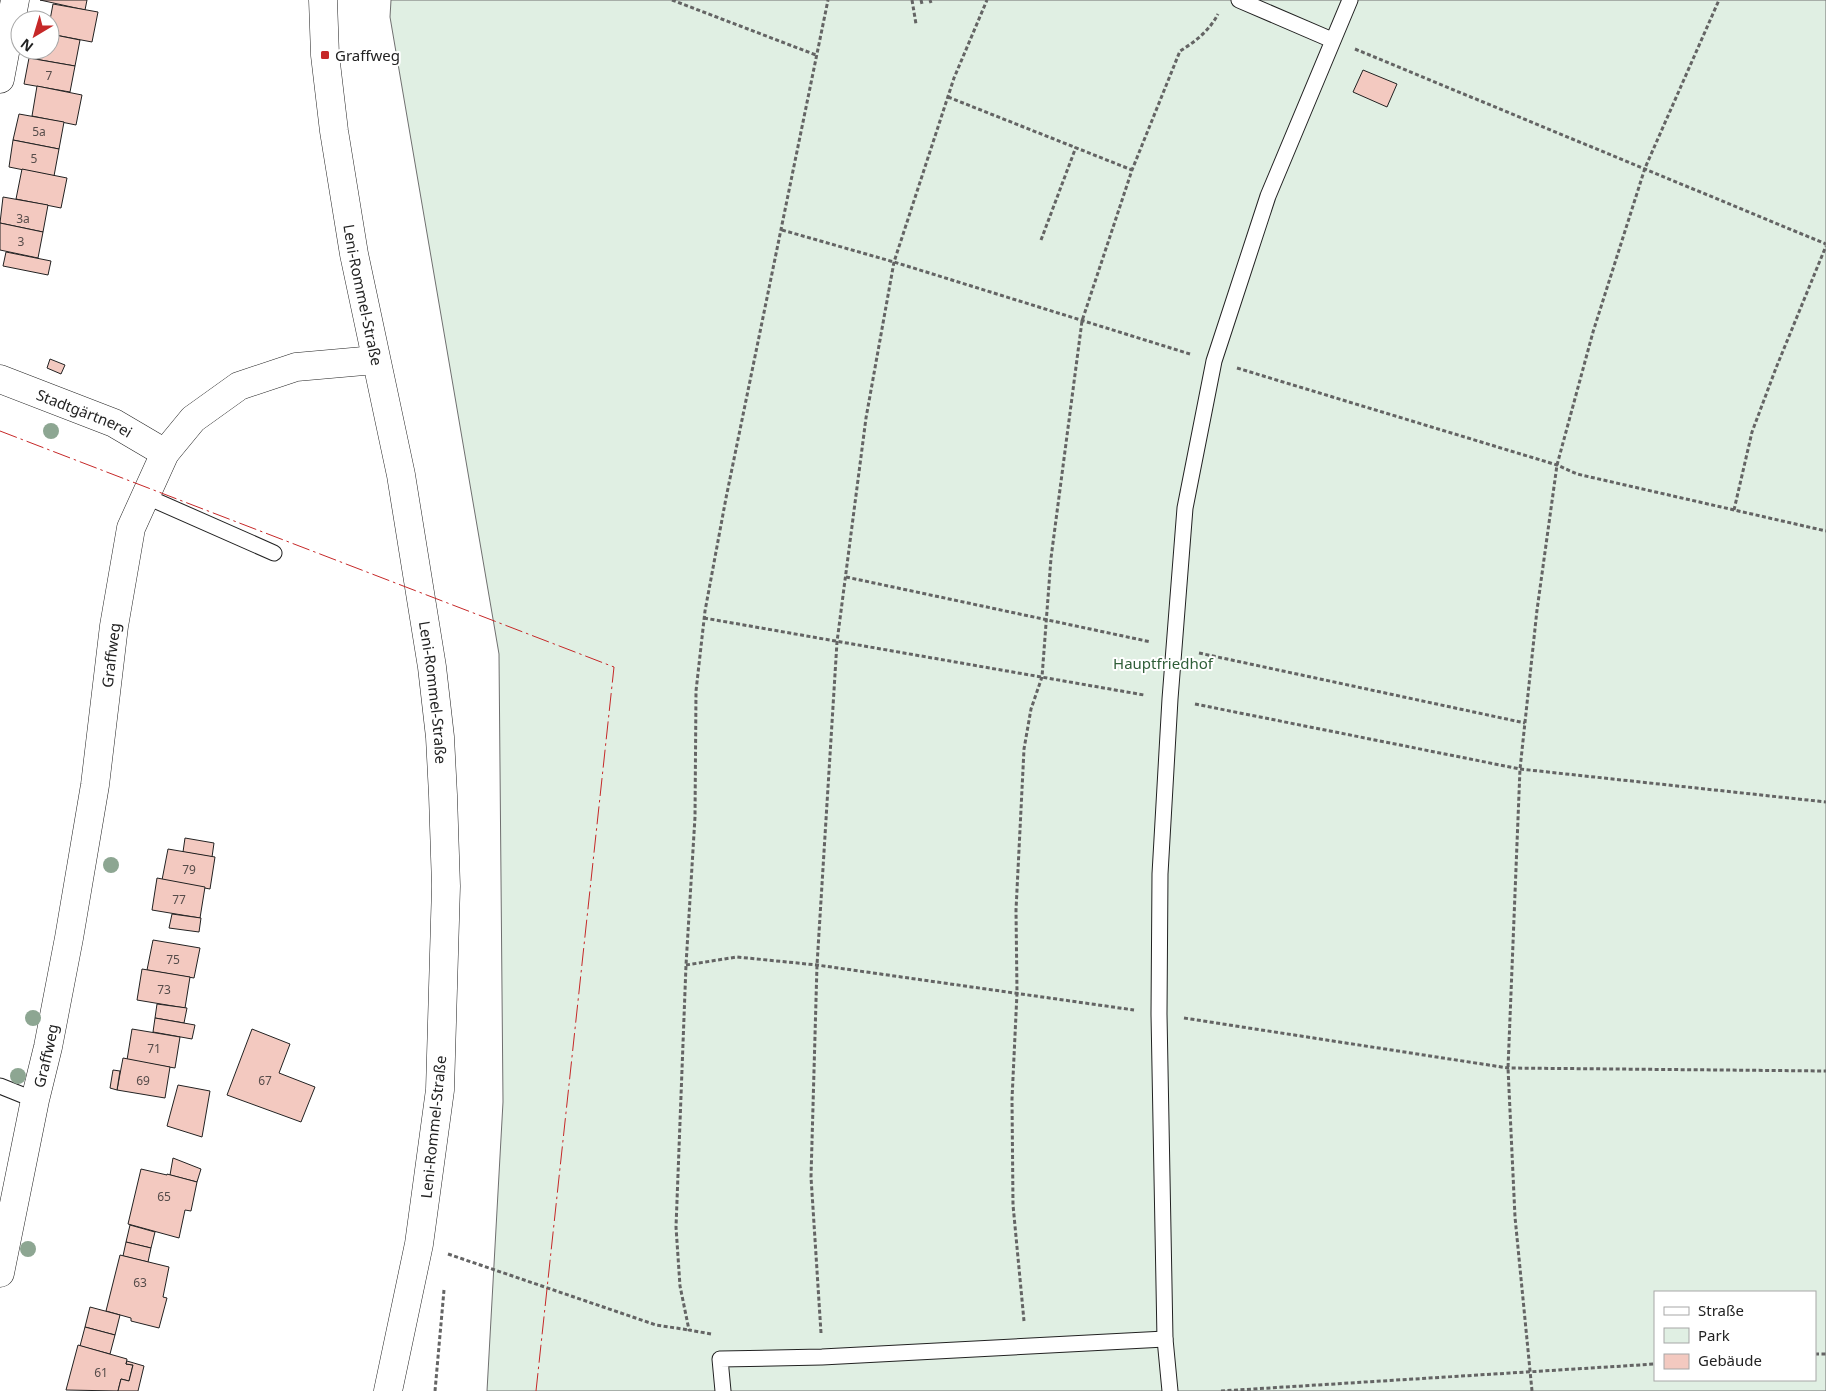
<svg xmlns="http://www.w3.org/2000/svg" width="1826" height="1391" font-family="'Noto Sans',sans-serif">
<rect width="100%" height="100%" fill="#fff"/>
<path fill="#e0efe3" stroke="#6f6f6f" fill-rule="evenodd" d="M391 0H1826V1391H487L503 1102 499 654 390 17ZM1655 1292H1815V1380H1655Z"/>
<g fill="#f3c9c0" stroke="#222">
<path d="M40 0H87L85 10Z"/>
<path d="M53 4 98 12 92 42 50 34V20Z"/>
<path d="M50 34 80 40 75 66 29 58 31 50H50Z"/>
<path d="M29 58 75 66 70 92 24 84Z"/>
<path d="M1363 70 1397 84 1387 107 1353 92Z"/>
<path d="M37 86 82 95 76 125 32 116Z"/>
<path d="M19 114 64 122 59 149 13 140Z"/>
<path d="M13 140 59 149 54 176 9 167Z"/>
<path d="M22 169 67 178 61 208 16 199Z"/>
<path d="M3 197 48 205 43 232 0 223Z"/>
<path d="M0 223 43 232 38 258 0 250Z"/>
<path d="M6 252 51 261 48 275 3 266Z"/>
<path d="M50 359 65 365 61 374 47 368Z"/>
<path d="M185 838 214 843 212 857 183 852Z"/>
<path d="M168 849 215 857 210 889 162 880Z"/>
<path d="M157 878 205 887 200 918 152 910Z"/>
<path d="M172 914 201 918 199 932 169 928Z"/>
<path d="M153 940 200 948 194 978 147 970Z"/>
<path d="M142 969 190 977 185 1008 137 1000Z"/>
<path d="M157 1004 187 1008 184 1023 155 1018Z"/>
<path d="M155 1018 195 1025 192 1039 153 1032Z"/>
<path d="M132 1029 180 1037 175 1068 127 1060Z"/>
<path d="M252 1029 290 1044 279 1073 315 1087 301 1122 227 1095Z"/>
<path d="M123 1058 170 1067 165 1098 117 1090Z"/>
<path d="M113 1070 120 1071 117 1090 110 1088Z"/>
<path d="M178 1085 210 1091 202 1137 167 1126Z"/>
<path d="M173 1158 201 1169 197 1182 170 1175Z"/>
<path d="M141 1169 167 1175V1174L197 1182 191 1211 185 1210 179 1238 128 1224Z"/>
<path d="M130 1225 155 1232 151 1248 126 1242Z"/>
<path d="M126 1242 151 1248 148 1262 123 1256Z"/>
<path d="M120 1255 169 1267 163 1297 167 1298 159 1328 131 1321V1318L106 1311Z"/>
<path d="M90 1307 120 1315 115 1335 85 1327Z"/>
<path d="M85 1327 115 1335 110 1354 80 1346Z"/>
<path d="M78 1345 127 1359 126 1364 133 1365 129 1381 121 1379 118 1391 66 1390Z"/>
<path d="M127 1361 144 1366 138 1391H118L121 1379 129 1381 133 1365 126 1364Z"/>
</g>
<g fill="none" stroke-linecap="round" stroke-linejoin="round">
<g stroke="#222" stroke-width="17">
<g id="lane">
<path d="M1239 0 1332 40"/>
<path d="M145 496 274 553"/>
<path d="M0 1086 35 1100"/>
<path d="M723 1391 720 1359 822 1357 1165 1339"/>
<path d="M1170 1391 1165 1339 1159 1014 1160 874 1170 699 1185 508 1214 361 1268 196 1350 0"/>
</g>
</g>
<g stroke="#222" stroke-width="29">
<g id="street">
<path d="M0 79 15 0"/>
<path id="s1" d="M0 379 114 423 165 453"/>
<path id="s2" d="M0 1273 35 1100 48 1047 69 938 95 785 114 626 131 528 165 453 193 419 239 386 296 367 375 360"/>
</g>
</g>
<g stroke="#222" stroke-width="29">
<g id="secondary">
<path id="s3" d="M323 0 325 55 334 131 354 254 401 475 432 667 440 737 443 795 446 886 440 1090 419 1244 388 1391"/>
</g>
</g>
<g stroke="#646464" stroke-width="3" stroke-dasharray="4 2.5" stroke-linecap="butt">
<path d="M672 0 816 55"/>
<path d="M912 0 916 24"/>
<path d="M921 0 922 4"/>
<path d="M930 0 931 3"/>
<path d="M1355 49 1826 244"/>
<path d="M948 97 1132 170"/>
<path d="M782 230 894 262 1190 354"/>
<path d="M1041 240 1076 147"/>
<path d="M1237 368 1557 465 1577 474 1826 531"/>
<path d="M1734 510 1752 432 1776 368 1826 246"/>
<path d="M846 577 1151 642"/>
<path d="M704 618 1144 695"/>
<path d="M1199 653 1525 723"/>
<path d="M1195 704 1520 769 1826 802"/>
<path d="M686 965 737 957 817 965 1134 1010"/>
<path d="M1184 1018 1508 1068 1826 1071"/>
<path d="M448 1254 656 1325 689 1330"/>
<path d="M1024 1321 1013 1205 1012 1099 1017 993 1016 910 1024 749 1031 709 1042 677 1051 558 1082 321 1132 170 1180 51C1195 42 1210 30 1218 14"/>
<path d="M821 1333 811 1177 817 965 837 642 866 418 894 262 954 78 987 0"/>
<path d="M711 1334 689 1330 680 1286 676 1227 686 965 695 817 696 691 705 611 726 498 828 0"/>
<path d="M1815 1354H1826"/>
<path d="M435 1391 444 1290"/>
<path d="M1221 1391 1655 1364"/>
<path d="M1532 1391 1515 1217 1508 1068 1520 769 1537 610 1557 465 1593 332 1645 168 1719 0"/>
</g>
<use href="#lane" stroke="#fff" stroke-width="15"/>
<use href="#street" stroke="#fff" stroke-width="28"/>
<use href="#secondary" stroke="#fff" stroke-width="28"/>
<path stroke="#c62828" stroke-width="1" stroke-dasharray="18 4 2.5 4" stroke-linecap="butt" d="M0 431 614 667 536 1391"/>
</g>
<g fill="#8da692">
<circle cx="51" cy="431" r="8"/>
<circle cx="111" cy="865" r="8"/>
<circle cx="33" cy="1018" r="8"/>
<circle cx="18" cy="1076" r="8"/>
<circle cx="28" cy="1249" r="8"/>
</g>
<rect fill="#c62828" stroke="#fff" stroke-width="2" x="320" y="50" width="10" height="10" rx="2.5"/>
<g text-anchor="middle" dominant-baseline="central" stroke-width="4" stroke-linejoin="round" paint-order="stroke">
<g font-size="12" fill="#564c4a">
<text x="49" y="75">7</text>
<text x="39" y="131">5a</text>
<text x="34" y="158">5</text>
<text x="23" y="218">3a</text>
<text x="21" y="241">3</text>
<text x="189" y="869">79</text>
<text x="179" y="899">77</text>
<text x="173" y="959">75</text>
<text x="164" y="989">73</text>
<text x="154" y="1048">71</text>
<text x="143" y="1080">69</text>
<text x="265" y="1080">67</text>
<text x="164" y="1196">65</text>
<text x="140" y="1282">63</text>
<text x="101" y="1372">61</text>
</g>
<g font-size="15" fill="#222" stroke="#fff" text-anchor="start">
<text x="335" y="55">Graffweg</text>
</g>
<g font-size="15" fill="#222" stroke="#fff">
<text stroke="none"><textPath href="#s3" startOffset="298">Leni-Rommel-Straße</textPath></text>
<text stroke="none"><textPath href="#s1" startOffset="91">Stadtgärtnerei</textPath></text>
<text stroke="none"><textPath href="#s2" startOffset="628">Graffweg</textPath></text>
<text stroke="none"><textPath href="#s3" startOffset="702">Leni-Rommel-Straße</textPath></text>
<text stroke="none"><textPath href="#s2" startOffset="222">Graffweg</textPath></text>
<text transform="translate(433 1127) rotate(-84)">Leni-Rommel-Straße</text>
</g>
<g font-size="15" fill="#2f5e38" stroke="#fff">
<text x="1163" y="663">Hauptfriedhof</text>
</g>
</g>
<rect x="1654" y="1291" width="162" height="90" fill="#ffffff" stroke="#a7a7a7"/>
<rect x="1664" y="1307" width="25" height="8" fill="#ffffff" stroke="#a7a7a7"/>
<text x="1698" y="1316" font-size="15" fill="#222222">Straße</text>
<rect x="1664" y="1328" width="25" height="15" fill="#e0efe3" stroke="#a7a7a7"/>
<text x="1698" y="1341" font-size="15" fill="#222222">Park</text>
<rect x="1664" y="1354" width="25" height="15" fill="#f3c9c0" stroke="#a7a7a7"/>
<text x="1698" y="1366" font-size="15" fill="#222222">Gebäude</text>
<g transform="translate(35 35) rotate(218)"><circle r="24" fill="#ffffff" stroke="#a7a7a7"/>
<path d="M0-4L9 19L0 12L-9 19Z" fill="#c62828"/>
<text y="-8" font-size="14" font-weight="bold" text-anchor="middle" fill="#222222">N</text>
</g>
</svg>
